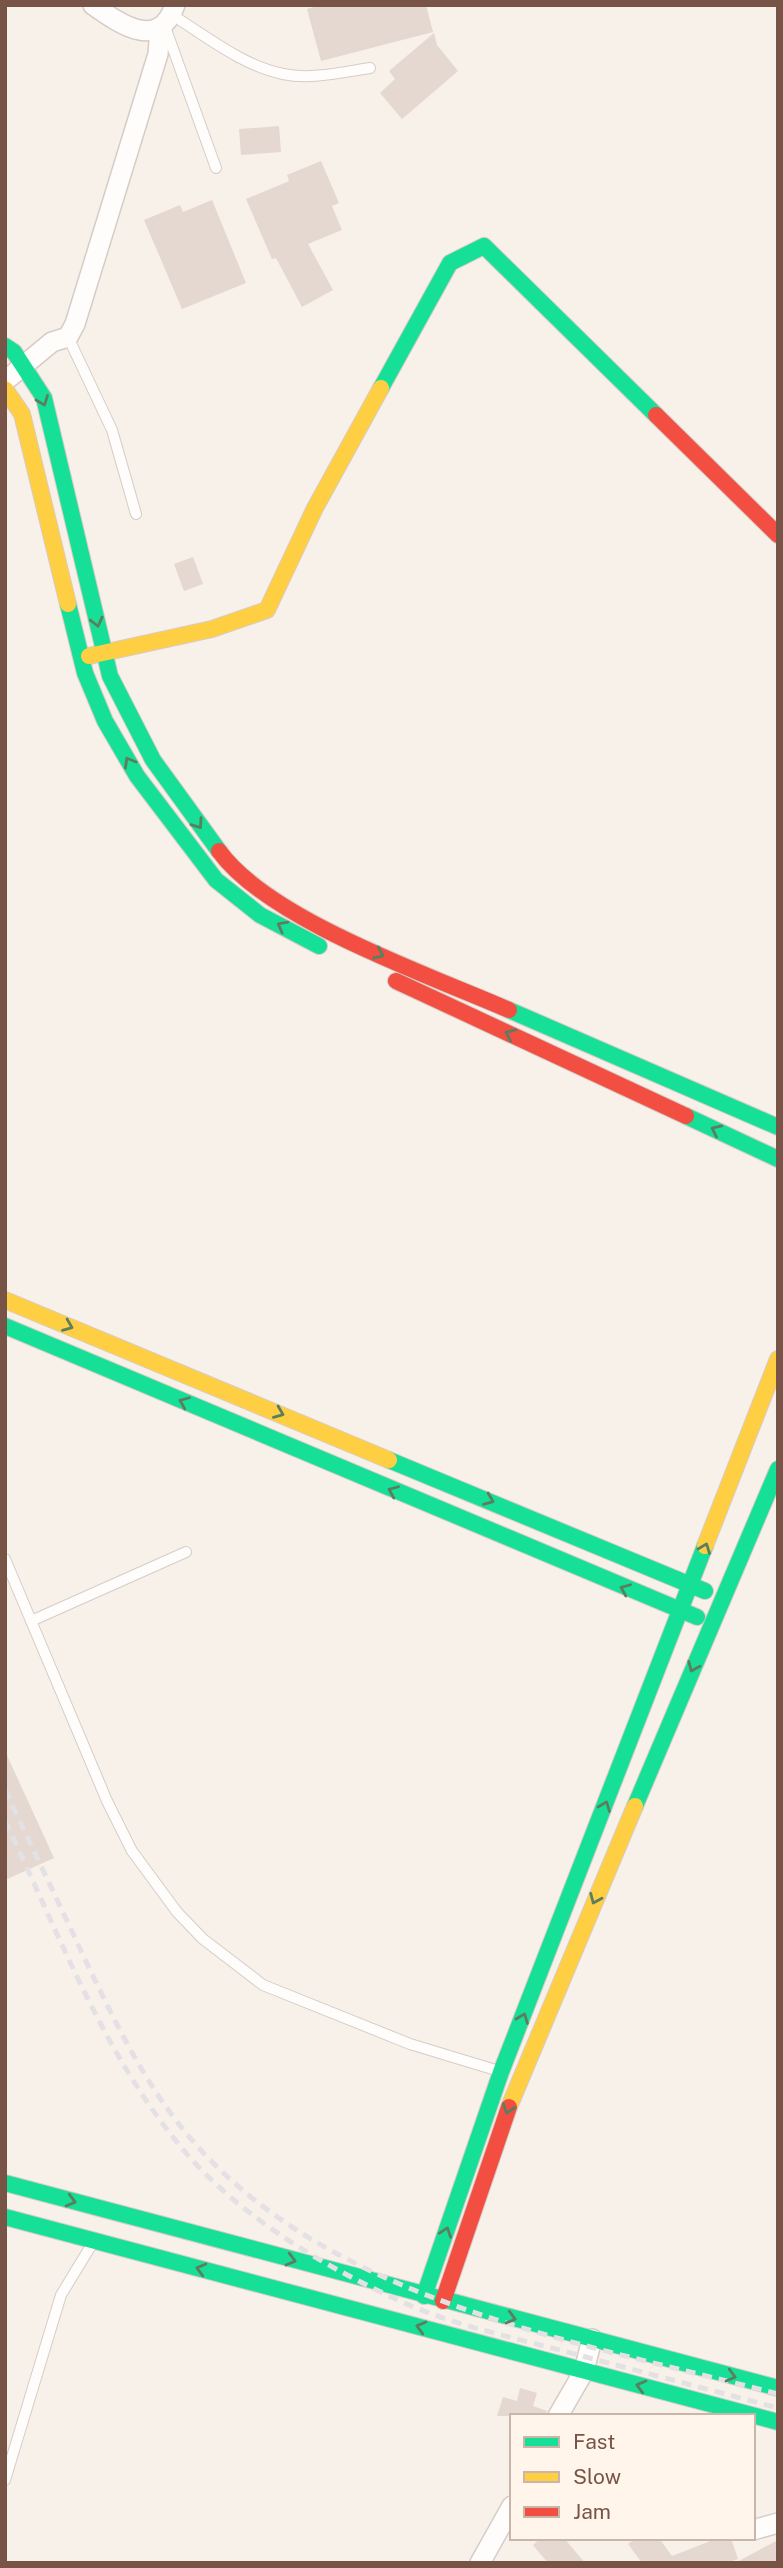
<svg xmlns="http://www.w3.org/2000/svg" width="783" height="2568" font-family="'Public Sans',sans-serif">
<rect width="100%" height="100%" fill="#f8f1e9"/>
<g fill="#e5d8d0">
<path d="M321 5H426L433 32 321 61 307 9Z"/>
<path d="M434 33 437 45 458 71 402 119 380 93 395 79 389 71Z"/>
<path d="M279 126 281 152 241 155 239 129Z"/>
<path d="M321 161 339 203 332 206 342 230 308 244 333 290 302 307 276 258 272 259 246 199 289 181 287 175Z"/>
<path d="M212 200 246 283 182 309 144 220 180 205 183 212Z"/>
<path d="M193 557 203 584 184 591 174 564Z"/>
<path d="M5 1751 54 1858 5 1880Z"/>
<path d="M520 2388 537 2393 533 2406 547 2411 546 2416H497L503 2397 517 2401Z"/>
<path d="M541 2538H564L585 2563H548L533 2545Z"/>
<path d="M636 2538H659L672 2556 718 2538H731L738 2559 727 2563H642L628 2544Z"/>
<path d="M778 2540V2563H735Z"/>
</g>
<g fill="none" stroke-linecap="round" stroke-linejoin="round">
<g stroke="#d6ccc6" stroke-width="12">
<g id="lane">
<path d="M172 15C206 36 243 66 283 74 311 80 343 72 370 68"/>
<path d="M164 24 216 168"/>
<path d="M68 337 112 430 136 514"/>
<path d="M5 1559 107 1801 132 1851 177 1912 203 1939 263 1985 410 2044 499 2071"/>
<path d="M31 1621 186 1552"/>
<path d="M5 2480 61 2295 92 2244"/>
</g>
</g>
<g stroke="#d6ccc6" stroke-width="22">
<g id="street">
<path d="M93 5C120 24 159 52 175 5"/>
<path d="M5 381 52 342 68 337 75 324 158 54 160 27"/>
<path d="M558 2416 584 2371 592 2339"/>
<path d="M753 2530 778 2523"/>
<path d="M480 2563 512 2506"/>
</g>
</g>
<g stroke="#d7ccc6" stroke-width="18">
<g id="fast">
<path d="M5 346 14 352 44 398 110 676 153 760 219 851"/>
<path d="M381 388 450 263 484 246 656 415"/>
<path d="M68 604 85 673 105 721 137 776 216 880 260 915 319 946"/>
<path d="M509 1010 778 1127"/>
<path d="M686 1116 778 1159"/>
<path d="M5 1326 697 1617"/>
<path d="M389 1460 705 1591"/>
<path d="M635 1806 778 1469"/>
<path d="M5 2183 778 2388"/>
<path d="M5 2217 778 2422"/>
<path d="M424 2296 501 2072 705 1546"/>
</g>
</g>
<g stroke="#d7ccc6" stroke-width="18">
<g id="slow">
<path d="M5 389 22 414 68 604"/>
<path d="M89 656 212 629 267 610 315 508 381 388"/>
<path d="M5 1300 389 1460"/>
<path d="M705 1546 778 1359"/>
<path d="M509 2107 635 1806"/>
</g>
</g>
<g stroke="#d7ccc6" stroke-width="18">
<g id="jam">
<path d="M656 415 778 535"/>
<path d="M219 851C269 920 429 975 509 1010"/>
<path d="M396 981 686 1116"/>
<path d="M443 2301 509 2107"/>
</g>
</g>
<use href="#lane" stroke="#fefdfc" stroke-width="10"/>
<use href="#street" stroke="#fefdfc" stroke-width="19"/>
<use href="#fast" stroke="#16e098" stroke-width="16"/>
<use href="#slow" stroke="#ffcf43" stroke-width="16"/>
<use href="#jam" stroke="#f24e42" stroke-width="16"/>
<g stroke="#e4e1e5" stroke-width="5" stroke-dasharray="10 7" stroke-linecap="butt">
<path d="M5 1790C31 1845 57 1899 82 1953 113 2018 144 2084 191 2139 331 2303 580 2342 778 2394"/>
<path d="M5 1821C58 1931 102 2052 181 2147 237 2215 321 2265 400 2301 448 2323 502 2335 552 2348 627 2368 703 2388 778 2408"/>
</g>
</g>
<defs><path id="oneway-chevron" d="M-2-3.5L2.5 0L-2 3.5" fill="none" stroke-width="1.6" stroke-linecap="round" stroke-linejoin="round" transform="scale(1.75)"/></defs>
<g stroke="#5b7e5f">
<use href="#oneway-chevron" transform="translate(43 401) rotate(69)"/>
<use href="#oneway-chevron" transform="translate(97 622) rotate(76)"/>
<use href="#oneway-chevron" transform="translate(129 762) rotate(-120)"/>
<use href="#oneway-chevron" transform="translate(198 824) rotate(55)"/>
<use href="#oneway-chevron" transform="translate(282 926) rotate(-152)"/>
<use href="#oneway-chevron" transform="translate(379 954) rotate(24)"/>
<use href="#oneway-chevron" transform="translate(510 1034) rotate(-155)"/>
<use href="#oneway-chevron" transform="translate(716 1130) rotate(-155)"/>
<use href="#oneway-chevron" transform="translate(68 1326) rotate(22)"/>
<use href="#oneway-chevron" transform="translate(184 1402) rotate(-157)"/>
<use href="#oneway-chevron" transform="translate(279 1413) rotate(22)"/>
<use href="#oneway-chevron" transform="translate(393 1491) rotate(-157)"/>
<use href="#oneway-chevron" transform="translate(489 1500) rotate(22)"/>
<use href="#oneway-chevron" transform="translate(705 1548) rotate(-69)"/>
<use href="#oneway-chevron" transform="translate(625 1589) rotate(-157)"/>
<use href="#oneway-chevron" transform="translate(693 1667) rotate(113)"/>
<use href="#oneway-chevron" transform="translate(605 1806) rotate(-69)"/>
<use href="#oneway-chevron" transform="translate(595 1899) rotate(113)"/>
<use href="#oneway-chevron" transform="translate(523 2018) rotate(-69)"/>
<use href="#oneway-chevron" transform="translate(508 2109) rotate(109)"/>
<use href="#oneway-chevron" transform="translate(71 2201) rotate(15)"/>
<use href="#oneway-chevron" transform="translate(446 2232) rotate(-71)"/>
<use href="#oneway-chevron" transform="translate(291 2260) rotate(15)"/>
<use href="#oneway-chevron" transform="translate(201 2269) rotate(-165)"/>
<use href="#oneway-chevron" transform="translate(511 2318) rotate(15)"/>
<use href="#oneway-chevron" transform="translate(421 2327) rotate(-165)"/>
<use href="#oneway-chevron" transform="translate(731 2376) rotate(15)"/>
<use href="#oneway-chevron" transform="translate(641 2386) rotate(-165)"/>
</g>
<rect width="783" height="2568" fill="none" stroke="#785447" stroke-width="14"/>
<rect x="510" y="2414" width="245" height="126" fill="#fff5eb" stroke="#c9b5a9" stroke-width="2"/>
<rect x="524" y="2437" width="35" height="10" fill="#16e098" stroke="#c9b5a9" stroke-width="2"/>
<text x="573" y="2449" font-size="21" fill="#785447">Fast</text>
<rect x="524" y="2472" width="35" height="10" fill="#ffcf43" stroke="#c9b5a9" stroke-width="2"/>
<text x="573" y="2484" font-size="21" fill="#785447">Slow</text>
<rect x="524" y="2507" width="35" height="10" fill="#f24e42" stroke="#c9b5a9" stroke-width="2"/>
<text x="573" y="2519" font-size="21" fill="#785447">Jam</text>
</svg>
